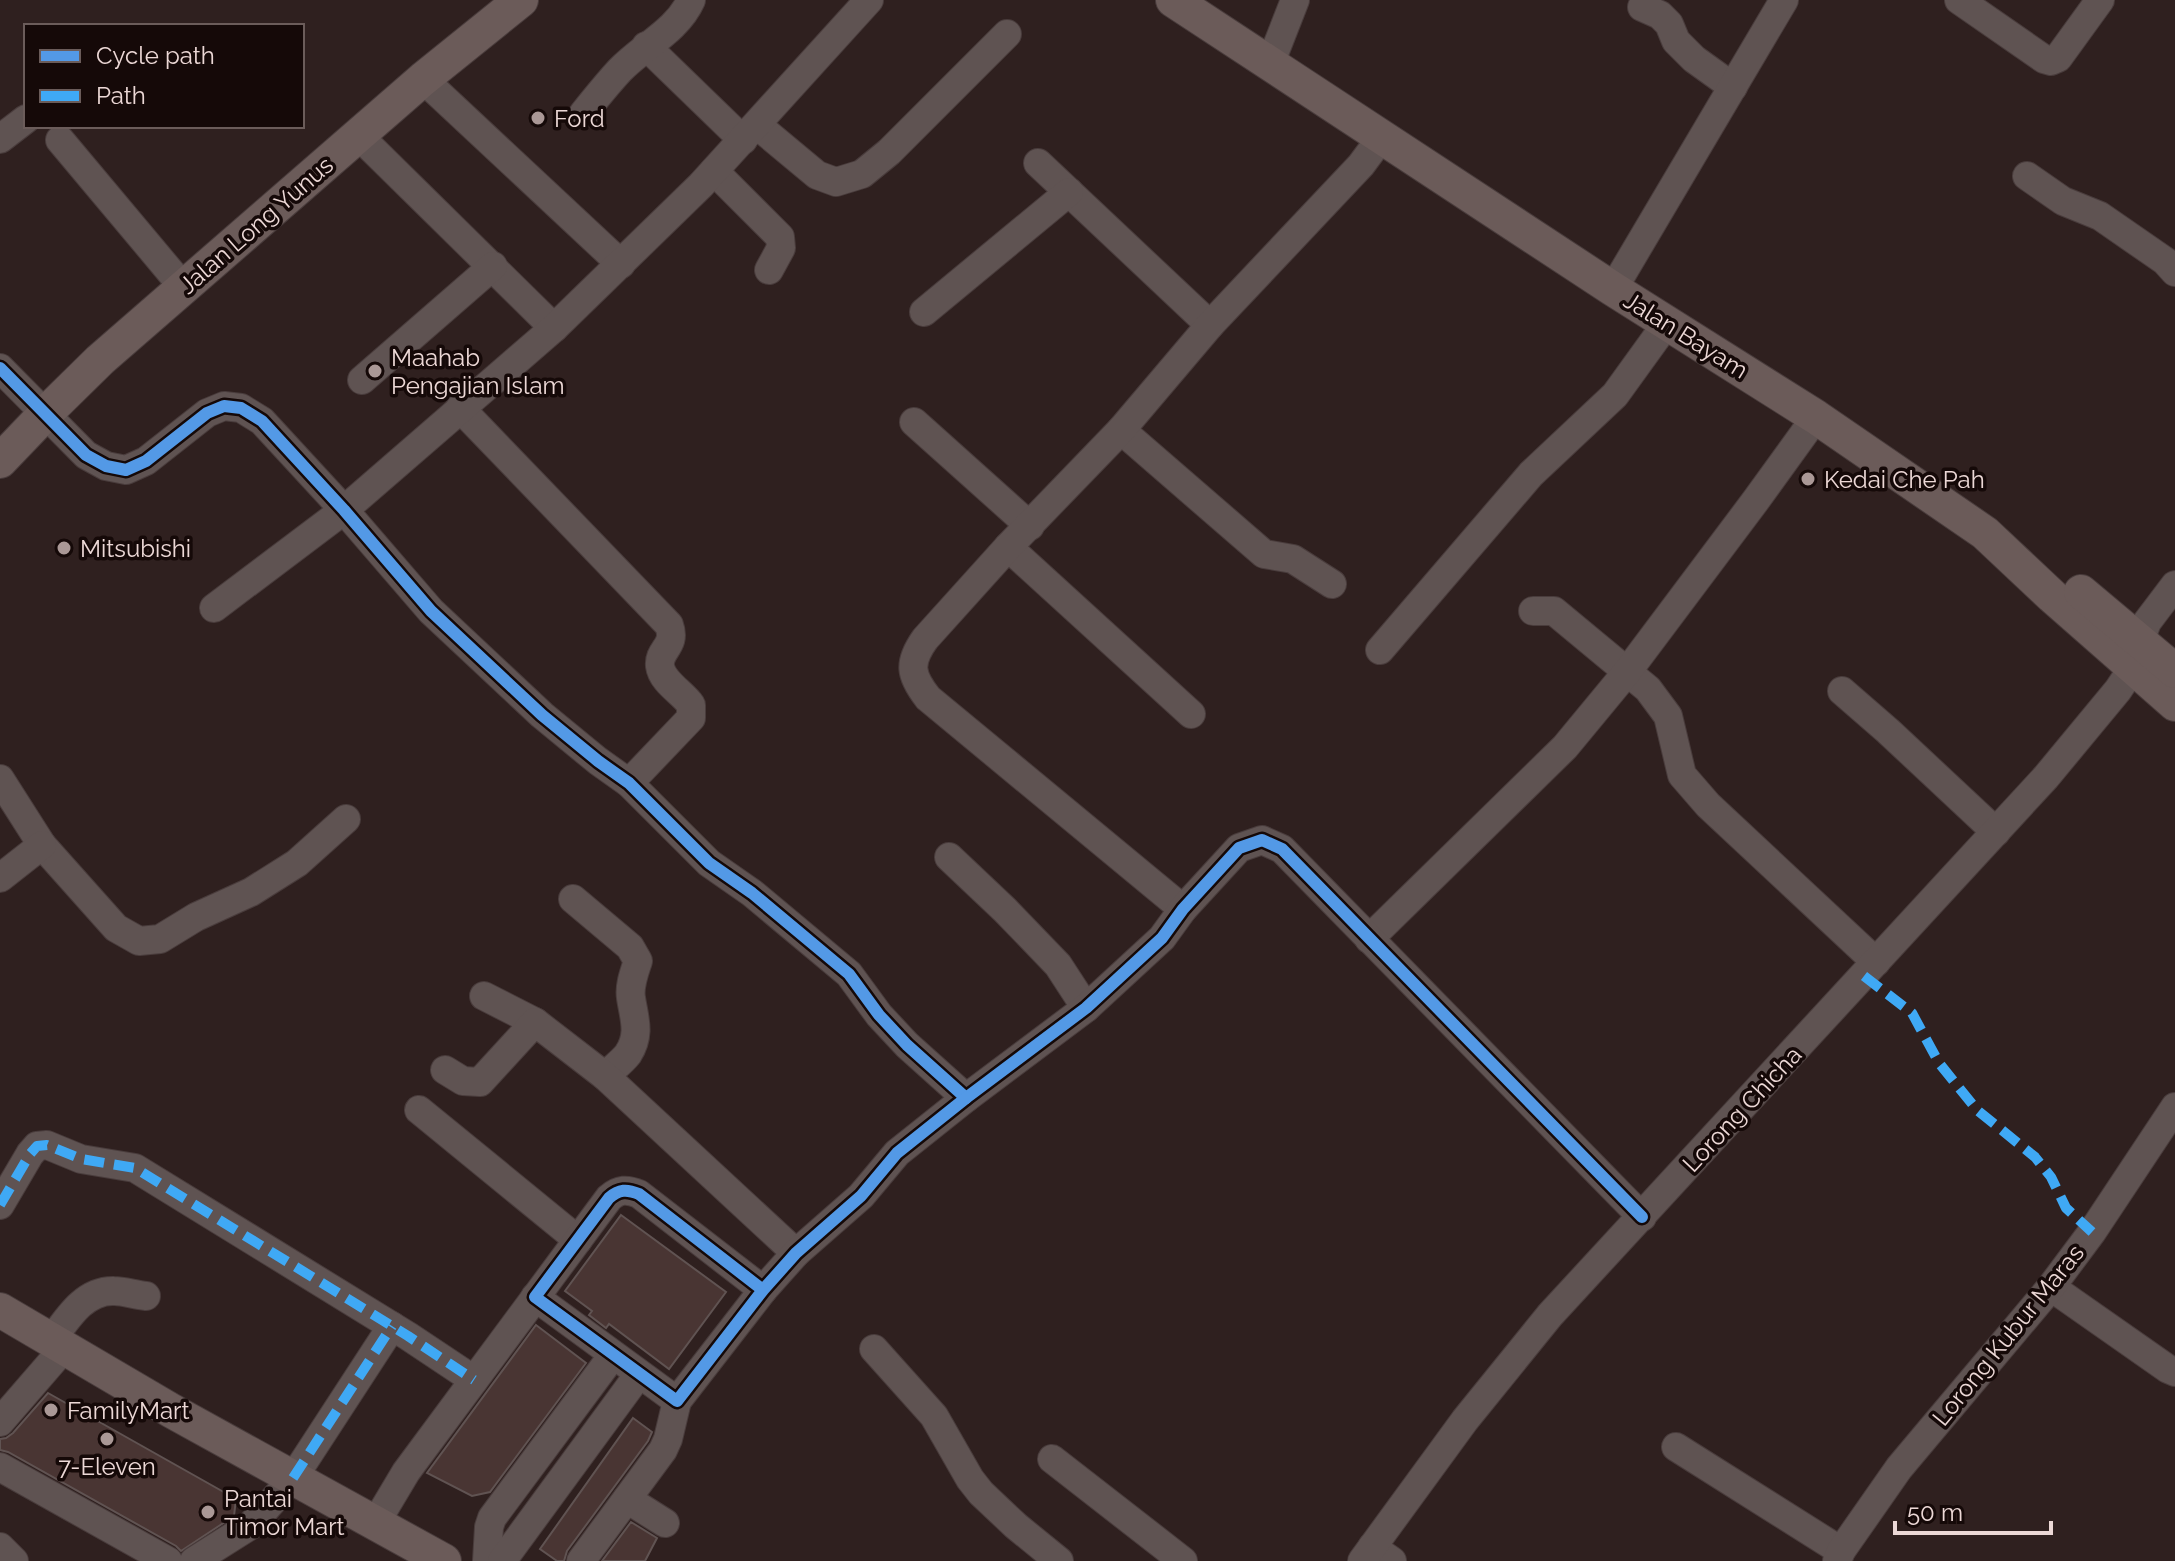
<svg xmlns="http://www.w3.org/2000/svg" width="2175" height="1561" font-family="Raleway,sans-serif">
<rect width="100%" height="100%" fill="#2f201f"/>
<g fill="#493533" stroke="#605352" stroke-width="2">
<path d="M621 1215 726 1292 669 1369 609 1324 606 1328 589 1315 592 1311 565 1291Z"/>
<path d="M536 1325 586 1363 490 1492 472 1496 427 1473Z"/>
<path d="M48 1393 236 1499 234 1516 181 1551 176 1546 8 1452 0 1450V1439L6 1438 13 1433Z"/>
<path d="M633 1418 652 1432 648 1441 567 1551 564 1561H557L540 1549Z"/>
<path d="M631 1522 657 1538 645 1561H602Z"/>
</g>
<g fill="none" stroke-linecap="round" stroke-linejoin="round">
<g stroke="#493c3c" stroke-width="30">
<g id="minor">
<path d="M1959 0 2044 59 2051 61 2058 58 2100 0"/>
<path d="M1642 7 1660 15 1669 24 1676 41 1694 59 1733 87"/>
<path d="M646 46 743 140"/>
<path d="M1270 64 1295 0"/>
<path d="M423 79 621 264"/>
<path d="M583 114C595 99 607 84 620 70 643 46 677 31 691 0"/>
<path d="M757 125 817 175 836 182 862 174 889 152 1007 34"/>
<path d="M359 136 554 328"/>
<path d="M0 139 26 119"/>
<path d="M60 140 184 288"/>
<path d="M1038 163 1210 325"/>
<path d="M714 171 780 237 781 248 769 270"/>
<path d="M2027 176 2063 201 2100 216 2165 261 2175 272"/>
<path d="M1613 289 1784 0"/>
<path d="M924 312 1069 192"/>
<path d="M0 368 86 455 106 466 126 470 146 461 207 413 224 406 241 408 262 421 344 510 431 611 542 715 598 761 629 783 709 863 752 893 849 974 879 1015 907 1045 966 1098"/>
<path d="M362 380 493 266"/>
<path d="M460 408 669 625C677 647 658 649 660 666 662 682 683 693 691 705V718L629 783"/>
<path d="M914 422 1030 526"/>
<path d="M1121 430 1264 554 1293 559 1332 584"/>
<path d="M1008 547 1191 714"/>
<path d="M214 608 344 510 554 328 701 185 869 0"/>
<path d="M1533 611H1554L1648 689 1668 716 1682 775 1708 805 1876 962"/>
<path d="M1380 650 1531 474 1615 395 1667 323"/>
<path d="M1842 691 1888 731 1996 832"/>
<path d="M0 779 42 845 116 928 139 941 160 939 196 917 251 892 297 863 346 819"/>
<path d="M949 857 1005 910 1058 965 1086 1008"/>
<path d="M0 878 42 845"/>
<path d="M573 899 630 947 638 961C634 973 629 986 631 998 634 1018 641 1034 628 1054 622 1062 612 1069 605 1076"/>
<path d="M1183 909 928 698C910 675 908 663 925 639L1008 547 1121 430 1210 325 1361 165 1381 138"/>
<path d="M1369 939 1565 747 1627 672 1756 500 1816 417"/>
<path d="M484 996 535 1022"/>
<path d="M445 1070 463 1081 480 1082 535 1022 605 1076 796 1253"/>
<path d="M419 1110 578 1240"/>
<path d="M0 1205 30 1154 37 1146 47 1145 81 1159 135 1168 408 1336 474 1380"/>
<path d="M2051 1287 2168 1369 2175 1372"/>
<path d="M535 1297 677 1401 763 1290 796 1253 861 1196 897 1153 966 1098 1086 1008 1162 938 1183 909 1239 848 1262 840 1282 849 1642 1217"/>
<path d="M51 1341C67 1319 84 1290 114 1291 124 1291 135 1295 146 1296"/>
<path d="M874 1349 934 1416 970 1479 981 1493 1016 1526 1059 1561"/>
<path d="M0 1422 64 1348"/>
<path d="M1676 1447 1841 1551"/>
<path d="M1052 1459 1183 1561"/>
<path d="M0 1467 168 1561"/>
<path d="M627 1499 665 1523"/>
<path d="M375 1524 406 1472 609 1198C619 1189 627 1189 639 1194L763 1290"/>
<path d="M0 1547 14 1561"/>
<path d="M1372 1547 1392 1561"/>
<path d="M194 1561 251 1525 293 1478 392 1326"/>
<path d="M487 1561 489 1527 492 1518 613 1355"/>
<path d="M502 1561 639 1374"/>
<path d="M581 1561 663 1450 668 1439 677 1401"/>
<path d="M1362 1561 1465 1420 1550 1315 2046 777 2118 690 2126 678 2147 622 2175 585"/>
<path d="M1837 1561 1841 1551 1899 1468 2051 1287 2092 1232 2175 1107"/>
</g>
</g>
<g stroke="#493c3c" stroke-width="36">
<g id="major">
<path d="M1173 0 1613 289 1816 417 1985 533 2052 596 2175 704"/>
<path d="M0 461 45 414 100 360 423 79 521 0"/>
<path d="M2081 592 2175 671"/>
<path d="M0 1310 172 1411 444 1561"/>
</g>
</g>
<use href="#minor" stroke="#5f5352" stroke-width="28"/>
<use href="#major" stroke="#6b5b59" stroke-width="34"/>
<g stroke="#3fa9f5" stroke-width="10" stroke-dasharray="20 10" stroke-linecap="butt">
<path d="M1864 976 1912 1013 1939 1063 1977 1110 2035 1157 2051 1177 2066 1208 2092 1232"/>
<path d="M0 1205 30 1154 37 1146 47 1145 81 1159 135 1168 408 1336 474 1380"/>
<path d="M293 1478 392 1326"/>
</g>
<g stroke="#150908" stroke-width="17">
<g id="cycleway">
<path d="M0 368 86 455 106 466 126 470 146 461 207 413 224 406 241 408 262 421 344 510 431 611 542 715 598 761 629 783 709 863 752 893 849 974 879 1015 907 1045 966 1098"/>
<path d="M763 1290 639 1194C627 1189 619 1189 609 1198L535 1297 677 1401 763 1290 796 1253 861 1196 897 1153 966 1098 1086 1008 1162 938 1183 909 1239 848 1262 840 1282 849 1642 1217"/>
</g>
</g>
<use href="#cycleway" stroke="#5399e6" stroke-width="12"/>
</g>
<g fill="#aa9896" stroke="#150908" stroke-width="3">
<circle cx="538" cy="118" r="8"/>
<circle cx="375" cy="371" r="8"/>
<circle cx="1808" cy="479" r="8"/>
<circle cx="64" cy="548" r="8"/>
<circle cx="51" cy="1410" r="8"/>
<circle cx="107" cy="1439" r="8"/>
<circle cx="208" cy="1512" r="8"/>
</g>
<g text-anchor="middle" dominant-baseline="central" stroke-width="7" stroke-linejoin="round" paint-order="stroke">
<g font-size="24" fill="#ecd8d6" stroke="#150908" text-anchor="start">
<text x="554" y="118">Ford</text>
<text x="391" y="357">Maahab<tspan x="391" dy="28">Pengajian Islam</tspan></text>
<text x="1824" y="479">Kedai Che Pah</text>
<text x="80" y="548">Mitsubishi</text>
<text x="67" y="1410">FamilyMart</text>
<text x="107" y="1466" text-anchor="middle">7-Eleven</text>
<text x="224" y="1498">Pantai<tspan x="224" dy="28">Timor Mart</tspan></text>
</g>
<g font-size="24" fill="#ecd8d6" stroke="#150908">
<text transform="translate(256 225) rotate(-41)">Jalan Long Yunus</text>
<text transform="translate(1686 335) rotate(32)">Jalan Bayam</text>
<text transform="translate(1742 1109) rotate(-47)">Lorong Chicha</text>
<text transform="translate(2008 1335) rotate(-51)">Lorong Kubur Maras</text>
</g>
</g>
<rect x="24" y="24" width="280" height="104" fill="#150908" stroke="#6b5c5a" stroke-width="2"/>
<rect x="40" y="50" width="40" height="12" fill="#5399e6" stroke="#6b5c5a" stroke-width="2"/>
<text x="96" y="64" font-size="24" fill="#ecd8d6">Cycle path</text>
<rect x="40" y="90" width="40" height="12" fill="#3fa9f5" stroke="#6b5c5a" stroke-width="2"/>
<text x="96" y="104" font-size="24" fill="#ecd8d6">Path</text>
<path d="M1895 1521v12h156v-12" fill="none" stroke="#ecd8d6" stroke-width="4"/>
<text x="1907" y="1521" font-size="24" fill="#ecd8d6" stroke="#150908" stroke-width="6" paint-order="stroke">50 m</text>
</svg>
